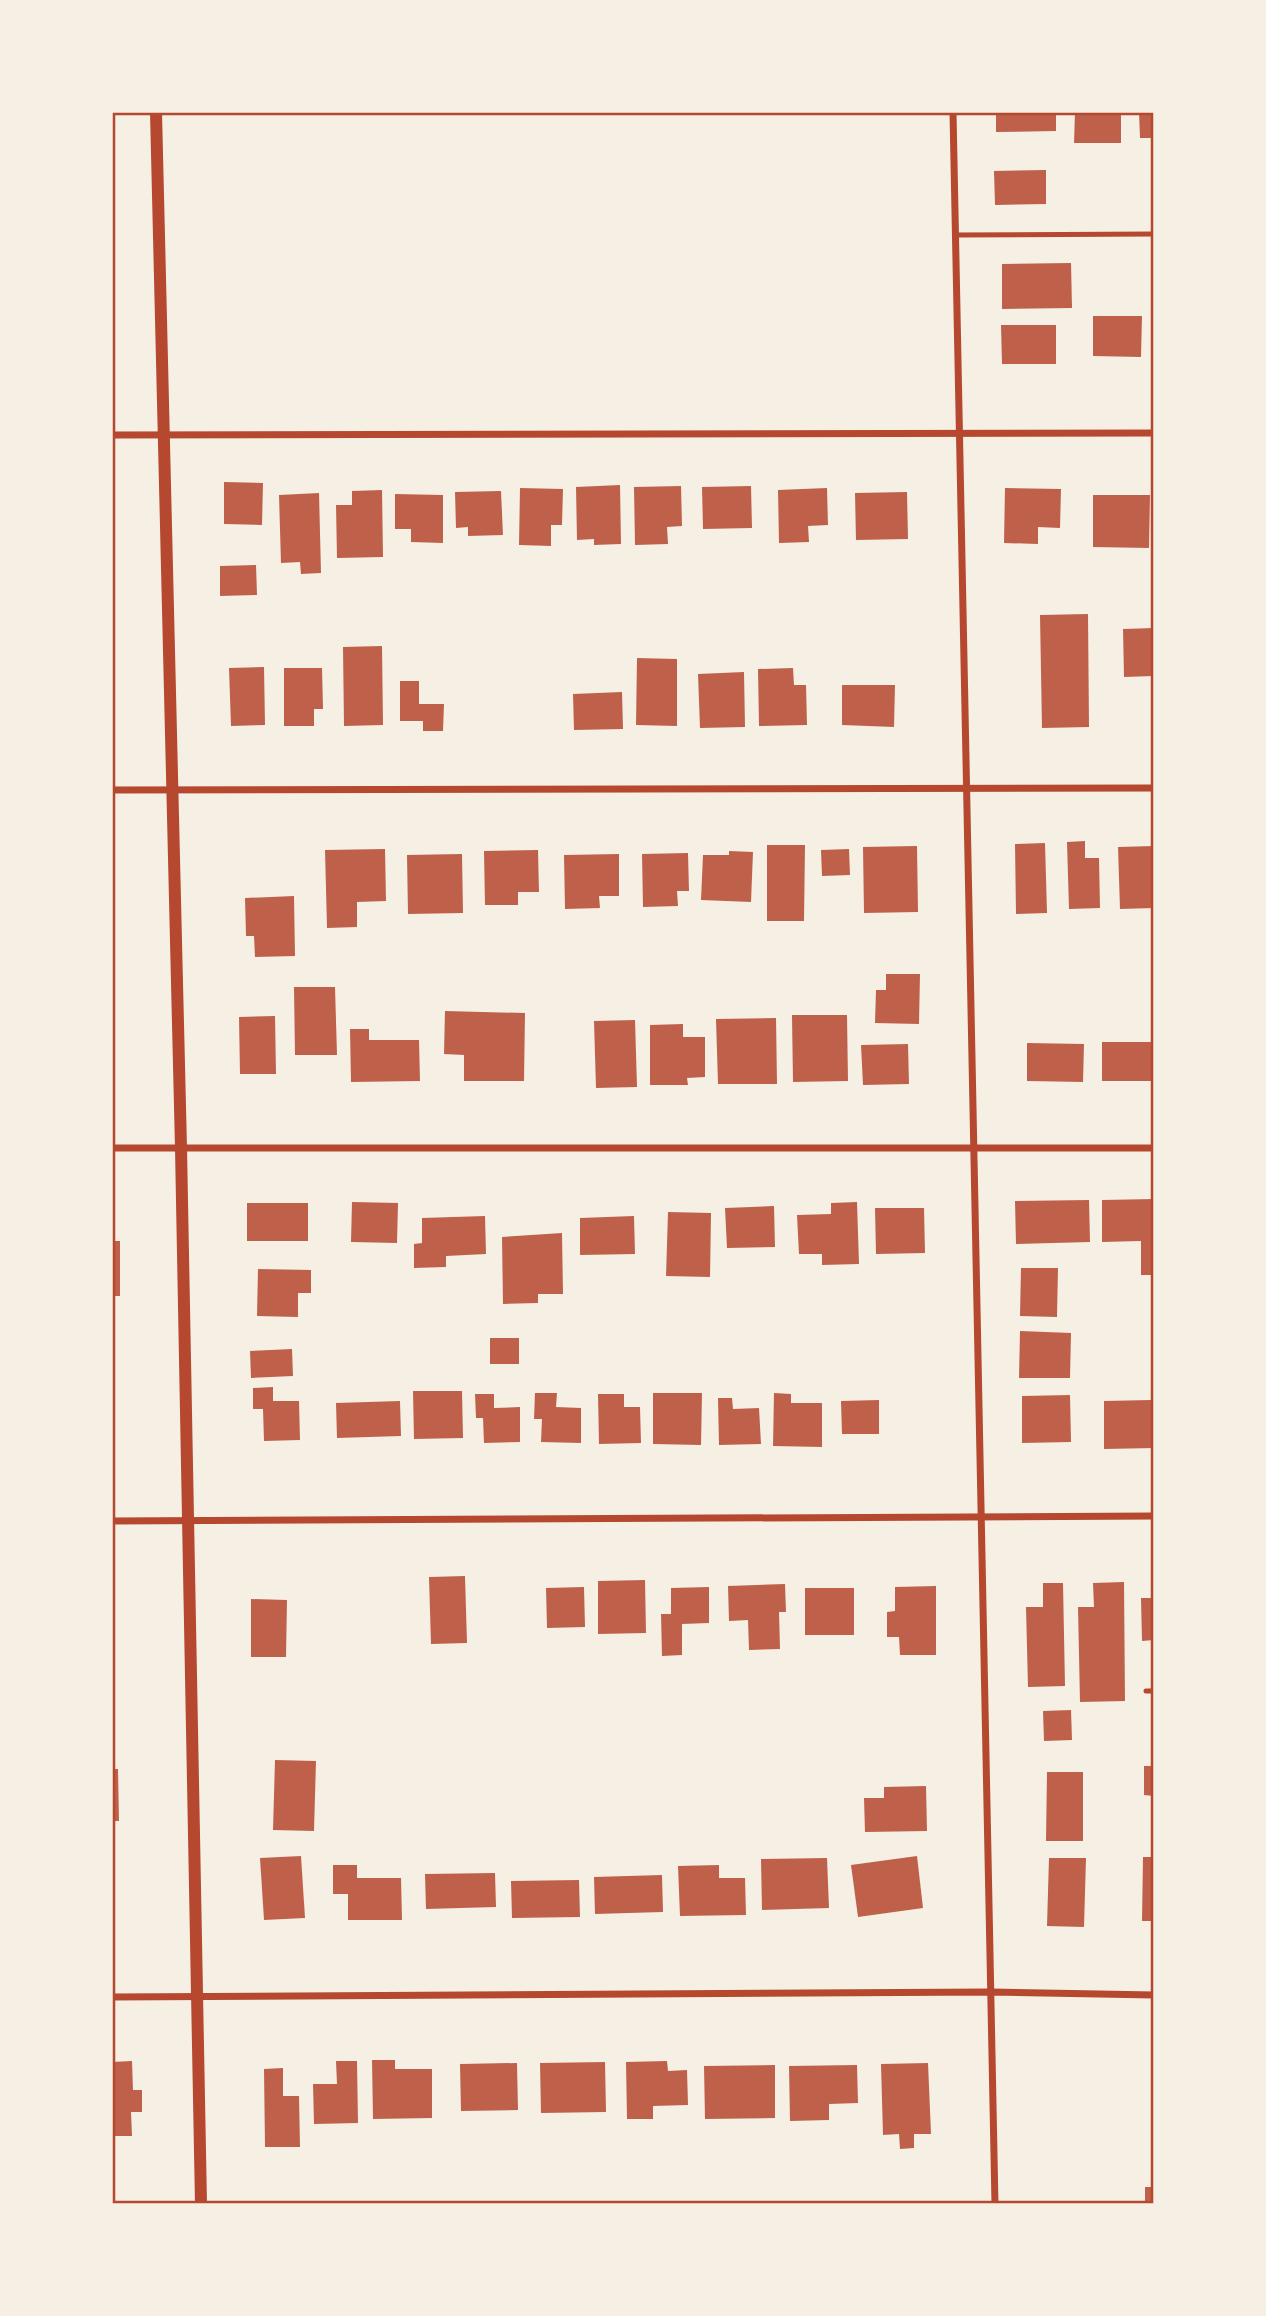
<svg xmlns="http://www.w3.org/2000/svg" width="1266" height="2316" font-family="'Zilla Slab',serif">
<rect width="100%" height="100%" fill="#f6efe4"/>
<g fill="#bf614a">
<path d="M996 112H1056V131L996 132Z"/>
<path d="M1075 112H1121V143H1074Z"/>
<path d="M1139 112H1154V138H1140Z"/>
<path d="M1046 170V204L995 205 994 171Z"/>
<path d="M1071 263 1072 308 1002 309V264Z"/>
<path d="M1093 316H1142L1141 357 1093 356Z"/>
<path d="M1001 325H1056V364H1002Z"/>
<path d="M224 482 263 483 262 525 224 524Z"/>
<path d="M620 485 621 544 594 545V539L577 540 576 487Z"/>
<path d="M681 486 682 526 667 527 668 544 635 545 634 487Z"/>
<path d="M751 486 752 528 703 529 702 487Z"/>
<path d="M520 488 563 489 562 525H551V546L519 545Z"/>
<path d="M827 488 828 525 808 526 809 542 779 543 778 490Z"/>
<path d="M1005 488 1061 489 1060 528 1038 527V544L1004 543Z"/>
<path d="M382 490 383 557 337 558 336 505H352V491Z"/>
<path d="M501 491 503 535 468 536V527L456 528 455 492Z"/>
<path d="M907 492 908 539 856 540 855 493Z"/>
<path d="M319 493 321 573 301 574 300 562 281 563 279 495Z"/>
<path d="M395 494 443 495V543L411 542V529H395Z"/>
<path d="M1093 495H1150L1149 548 1093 547Z"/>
<path d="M256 565 257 595 220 596V566Z"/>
<path d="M1088 614 1089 727 1042 728 1040 615Z"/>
<path d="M1154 628V676L1124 677 1123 629Z"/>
<path d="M382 646 383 725 344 726 343 647Z"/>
<path d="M637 658 677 659V726L636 725Z"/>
<path d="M264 667 265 725 231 726 229 668Z"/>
<path d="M284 668H322L323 709H314V726H284Z"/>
<path d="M793 668 794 685H806L807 725 759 726 758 669Z"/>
<path d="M744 672 745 727 700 728 698 674Z"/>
<path d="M400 681H419V704H444L443 731H423V721H400Z"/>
<path d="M842 685H895L894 727 842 725Z"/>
<path d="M622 692 623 729 574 730 573 694Z"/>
<path d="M1085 841V858H1099L1100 908 1069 909 1067 842Z"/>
<path d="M1045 843 1047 913 1016 914 1015 844Z"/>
<path d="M767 845H805L804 921H767Z"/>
<path d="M917 846 918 912 864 913 863 847Z"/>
<path d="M1154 846V908L1120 909 1118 847Z"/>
<path d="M385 849 386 901 357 902V927L327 928 325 850Z"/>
<path d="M849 849 850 875 822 876 821 850Z"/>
<path d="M538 850 539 892H518V905H485L484 851Z"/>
<path d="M729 851 753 852 751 902 701 900 703 855H729Z"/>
<path d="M688 853 689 891H677L678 906 643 907 642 854Z"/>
<path d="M462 854 463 913 408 914 407 855Z"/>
<path d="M619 854V896H599L600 908 565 909 564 855Z"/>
<path d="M294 896 295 956 255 957 254 936H246L245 898Z"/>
<path d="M886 974H920L919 1024 875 1023 876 990H886Z"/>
<path d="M294 987H335L337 1055H295Z"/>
<path d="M445 1011 525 1013 524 1081H464V1055L444 1054Z"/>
<path d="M792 1015H847L848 1081 793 1082Z"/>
<path d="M275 1016 276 1074H240L239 1017Z"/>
<path d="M776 1018 777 1084H718L716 1019Z"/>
<path d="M635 1020 637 1087 596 1088 594 1021Z"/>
<path d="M683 1024V1037H705V1077L687 1078 688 1085H650V1025Z"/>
<path d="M350 1029H369V1040H419L420 1081 351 1082Z"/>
<rect x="1102" y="1042" width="52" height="39"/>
<path d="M1027 1043 1084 1044 1083 1082 1027 1081Z"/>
<path d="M908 1044 909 1084 863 1085 861 1045Z"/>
<path d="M1154 1199V1275H1141V1241L1102 1242V1200Z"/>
<path d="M1089 1200 1090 1242 1016 1244 1015 1201Z"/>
<path d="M352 1202 398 1203 397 1243 351 1242Z"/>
<path d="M857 1202 859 1264 822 1265V1254H799L797 1215 831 1214V1203Z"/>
<rect x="247" y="1203" width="61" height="38"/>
<path d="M774 1206 775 1247 727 1248 725 1208Z"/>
<path d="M875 1208H924L925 1253 876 1254Z"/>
<path d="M668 1212 711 1213 710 1277 666 1276Z"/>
<path d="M485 1216 486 1254 446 1256V1267L414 1268V1244L422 1243V1218Z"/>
<path d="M634 1216 635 1254 580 1255V1218Z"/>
<path d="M562 1233 563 1294H538V1303L503 1304 502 1237Z"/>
<rect x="112" y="1241" width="8" height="55"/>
<path d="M1021 1268H1058L1057 1317 1020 1316Z"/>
<path d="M258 1269 311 1270V1293H298V1317L257 1316Z"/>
<path d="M1020 1331 1071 1333 1070 1378H1019Z"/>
<rect x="490" y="1338" width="29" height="26"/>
<path d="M292 1349 293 1376 251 1378 250 1351Z"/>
<path d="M273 1387V1401H299L300 1440 264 1441 263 1409H253V1388Z"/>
<path d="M413 1391H462L463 1438 414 1439Z"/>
<path d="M535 1393H557L556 1407 581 1408V1443L541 1442 542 1419H534Z"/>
<path d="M653 1393H702L701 1445 653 1444Z"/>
<path d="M774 1393 791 1394V1403H822V1447L773 1446Z"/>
<path d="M475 1394H494V1408L520 1407V1442L484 1443 483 1418H476Z"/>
<path d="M598 1394H624V1407H640L641 1443 599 1444Z"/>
<path d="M1070 1395 1071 1442 1022 1443V1396Z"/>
<path d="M718 1398H732L733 1409 759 1408 761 1444 719 1445Z"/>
<path d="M879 1400V1434H842L841 1401Z"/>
<path d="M1151 1400V1412H1154V1448L1104 1449V1401Z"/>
<path d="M400 1401 401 1436 337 1438 336 1403Z"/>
<path d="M465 1576 467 1643 431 1644 429 1577Z"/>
<path d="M645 1580 646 1633 598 1634V1581Z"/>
<path d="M1124 1582 1125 1701 1080 1702 1078 1607H1094L1093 1583Z"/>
<path d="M1043 1583H1063L1065 1686 1028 1687 1026 1607H1043Z"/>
<path d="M785 1584 786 1612H779L780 1649 749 1650 748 1620 729 1621 728 1586Z"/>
<path d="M936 1586V1655H900L899 1637H887V1612L895 1611V1587Z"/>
<path d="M584 1587 585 1627 547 1628 546 1588Z"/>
<path d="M709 1587V1623L682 1624V1655L662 1656 661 1614H671V1588Z"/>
<rect x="805" y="1588" width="49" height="47"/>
<path d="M1141 1598H1154V1640L1142 1641Z"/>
<path d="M251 1599 287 1600 286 1657H251Z"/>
<path d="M1071 1710 1072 1740 1044 1741 1043 1711Z"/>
<path d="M275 1760 316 1761 314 1831 273 1830Z"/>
<path d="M1144 1766H1154V1796L1144 1795Z"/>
<path d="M112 1769H118L119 1821H112Z"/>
<path d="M1047 1772H1083V1841H1046Z"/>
<path d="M926 1786 927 1831 865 1832 864 1798H884V1787Z"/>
<path d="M301 1856 305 1918 264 1920 260 1858Z"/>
<path d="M917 1856 923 1908 858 1917 851 1865Z"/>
<path d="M1143 1857H1154V1921H1142Z"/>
<path d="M827 1858 829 1908 762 1910 761 1859Z"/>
<path d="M1049 1858H1086L1084 1927 1047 1926Z"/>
<path d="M333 1865H357V1878H401L402 1920H348V1894H333Z"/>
<path d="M719 1865V1878H745L746 1915 680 1916 678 1866Z"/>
<path d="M495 1873 496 1907 426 1909 425 1874Z"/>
<path d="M662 1875 663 1912 595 1914 594 1877Z"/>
<path d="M579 1880 580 1917 512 1918 511 1881Z"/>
<path d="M372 2060H395V2069H432V2118L373 2119Z"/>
<path d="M132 2061 133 2090H142V2112H131L132 2136H112V2062Z"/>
<path d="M336 2061H357L358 2123 314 2124 313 2084H337Z"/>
<path d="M667 2061 668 2071 687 2070 688 2105 653 2106V2119H627L626 2062Z"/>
<path d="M605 2062 606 2112 541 2113 540 2063Z"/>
<path d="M517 2063 518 2110 461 2111 460 2064Z"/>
<path d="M928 2063 931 2134H914V2148L900 2149 899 2134 883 2135 881 2064Z"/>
<path d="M775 2065V2118L705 2119 704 2066Z"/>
<path d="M857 2065 858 2103 829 2104V2120L790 2121 789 2066Z"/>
<path d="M283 2068V2096H299L300 2147H265L264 2069Z"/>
<rect x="1145" y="2187" width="9" height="17"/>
</g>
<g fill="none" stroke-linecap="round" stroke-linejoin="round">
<g stroke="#b5482f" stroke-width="5">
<path d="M955 235 1154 234"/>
<path d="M1146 1691H1154"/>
</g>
<g stroke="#b5482f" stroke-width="7">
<path d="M953 112 995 2204"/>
<path d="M112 435 1154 433"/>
<path d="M112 790 1154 788"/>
<path d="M112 1148H1154"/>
<path d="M112 1521 1154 1516"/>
<path d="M112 1997 991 1992 1154 1995"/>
</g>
<path stroke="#b5482f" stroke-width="12" d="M156 112 181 1148 201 2204"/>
</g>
<rect width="1266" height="2316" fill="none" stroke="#f6efe4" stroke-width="228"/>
<rect x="114" y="114" width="1038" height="2088" fill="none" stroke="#b5482f" stroke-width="2.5"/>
</svg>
